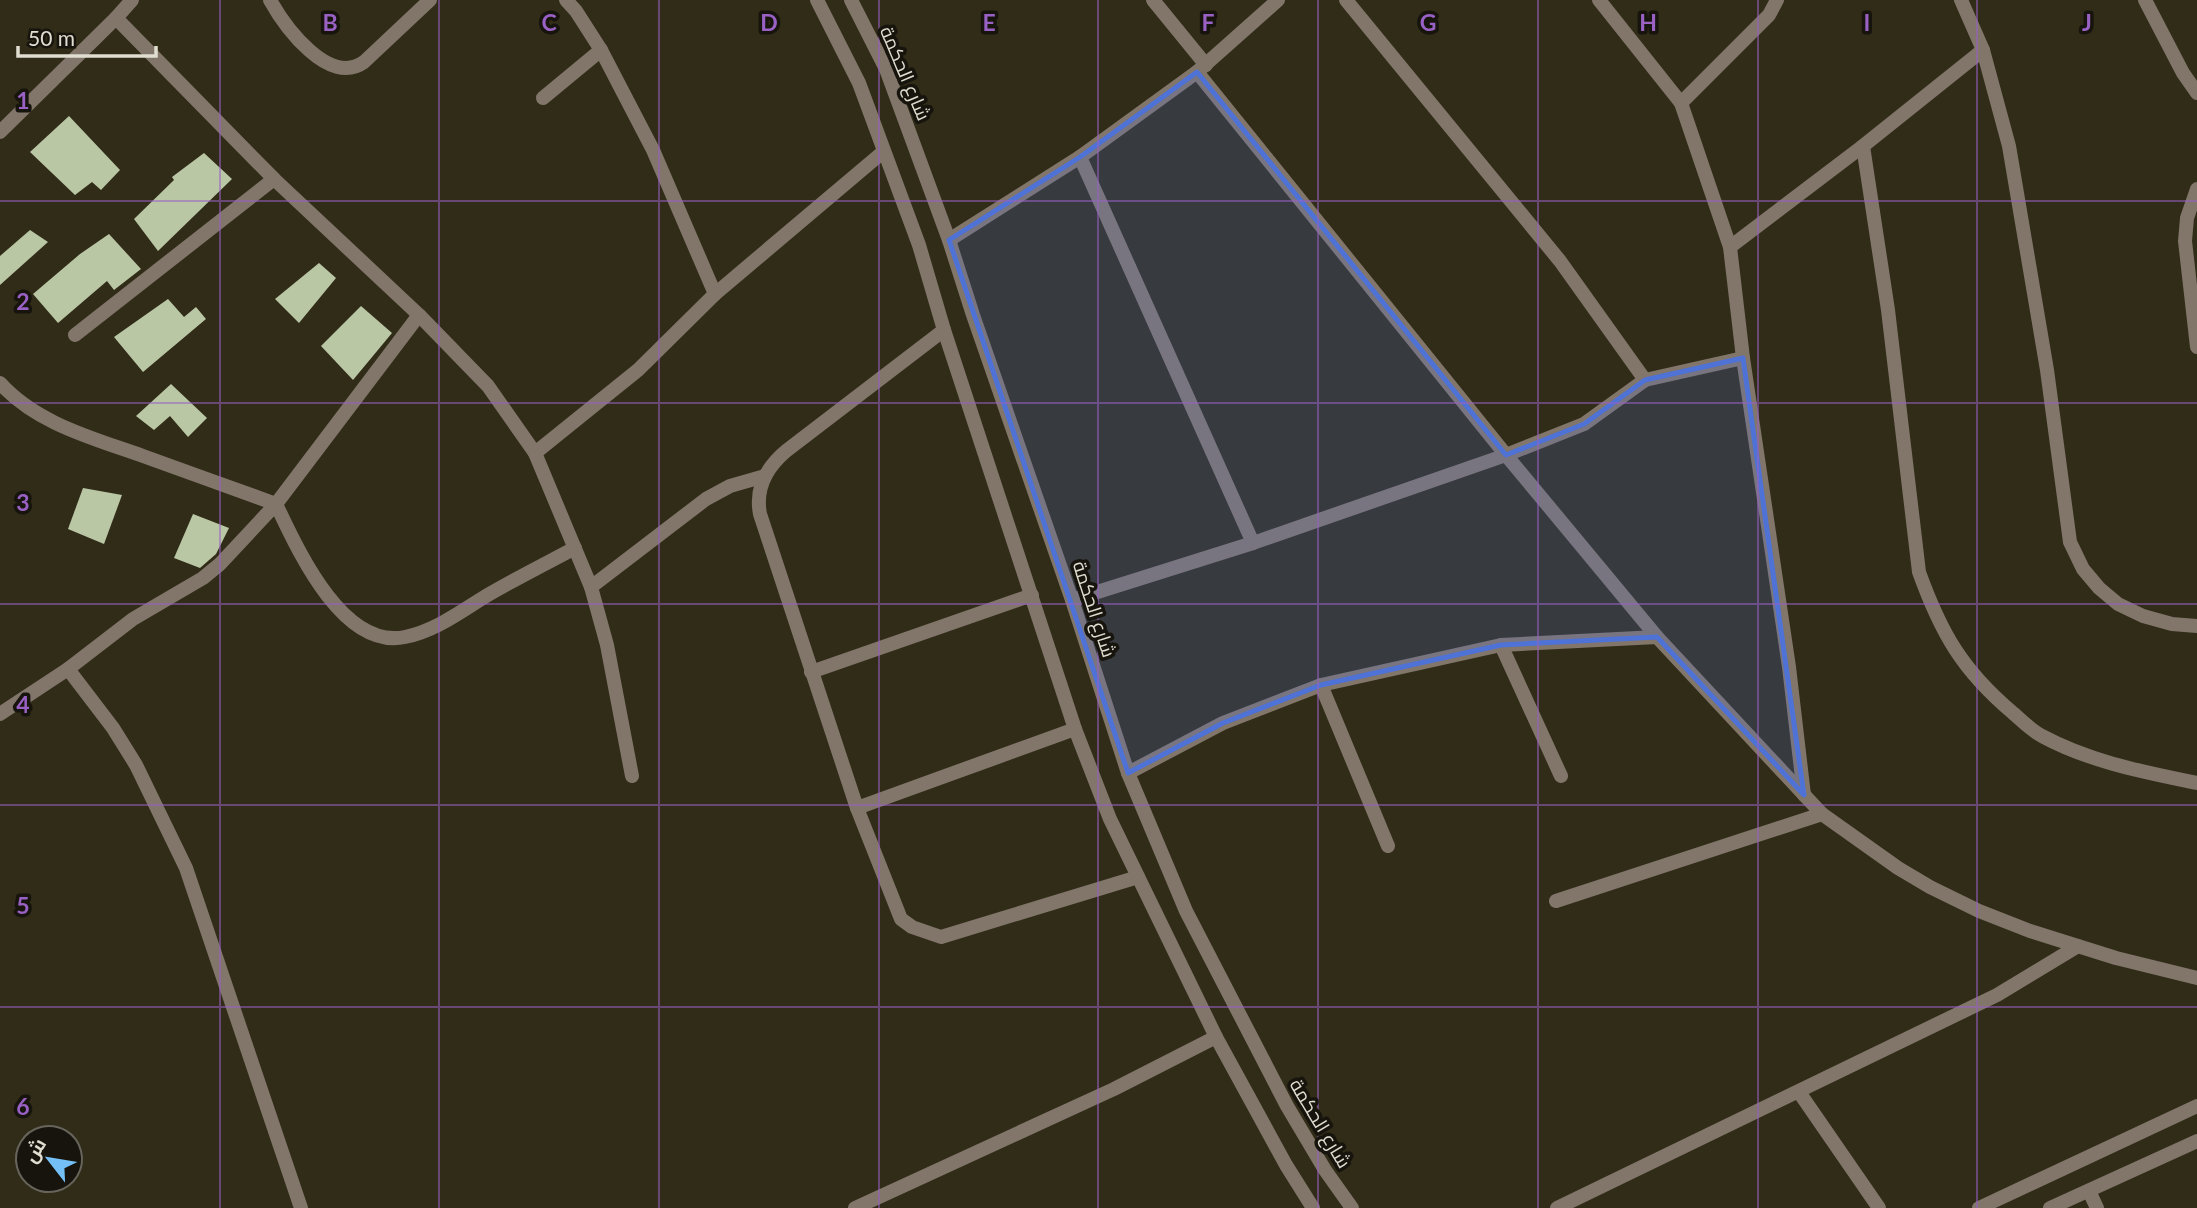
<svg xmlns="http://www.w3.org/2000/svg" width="2197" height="1208" font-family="Lato,Cairo,sans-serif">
<rect width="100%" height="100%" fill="#312c18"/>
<g fill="#bac7a5">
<path d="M69 116 120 170 101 190 92 182 75 195 30 152Z"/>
<path d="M204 153 232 179 158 251 134 219 174 180 172 177Z"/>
<path d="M30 230 48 242 0 285V256Z"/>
<path d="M109 234 141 269 114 290 107 281 58 323 33 294 80 254Z"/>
<path d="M319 263 336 278 299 323 275 299Z"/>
<path d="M168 299 184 317 196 307 206 319 143 372 114 337Z"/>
<path d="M361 306 392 333 353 380 321 346Z"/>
<path d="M171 384 207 418 188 437 170 416 154 430 136 416Z"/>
<path d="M83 488 122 495 104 544 68 529Z"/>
<path d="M193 514 229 528 216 554 200 568 174 558Z"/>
</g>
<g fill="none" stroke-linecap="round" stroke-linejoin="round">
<g stroke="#82766b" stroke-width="14">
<path d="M270 0C285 27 329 87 364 62L430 0"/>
<path d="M566 0 576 11 601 50 653 150 715 294"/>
<path d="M1153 0 1206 65"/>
<path d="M1346 0 1560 261 1645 380"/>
<path d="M1599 0 1681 103 1730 247 1743 358 1789 667 1804 795"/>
<path d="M1961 0 1983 50 2009 146 2047 370 2070 542 2083 569 2099 588 2118 604 2143 616 2172 624 2197 626"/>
<path d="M2145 0 2183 73 2197 93"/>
<path d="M116 18 274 179 419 315 488 386 535 453 591 587 607 645 632 776"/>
<path d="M1197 72 1506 455 1657 637 1822 814 1898 868 1930 887 1979 911 2030 931 2116 958 2197 978"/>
<path d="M543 98 601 50"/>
<path d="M1681 103 1769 15 1777 0"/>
<path d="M0 132 116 18 132 0"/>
<path d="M1863 146 1888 310 1919 572C1941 633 1962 670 2013 713 2022 721 2032 731 2042 736 2090 762 2144 772 2197 783"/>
<path d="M1080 157 1253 543"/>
<path d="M2197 189 2187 218 2185 241 2197 347"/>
<path d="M949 240 1080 157 1197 72 1278 0"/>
<path d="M1730 247 1863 146 1983 50"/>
<path d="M944 330 786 451C766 468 755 488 760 514L857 808 901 919 912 927 941 937 1138 877"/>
<path d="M75 335 274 179"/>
<path d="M0 383C37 424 93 438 143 456 187 472 232 488 276 504 297 548 342 650 405 637 435 631 460 612 486 596 515 579 545 564 575 548"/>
<path d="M535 453 638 370 715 294 883 152"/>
<path d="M591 587 706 499 730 486 765 476"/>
<path d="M1072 600 1253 543 1506 455 1584 424 1645 380 1743 358"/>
<path d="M1501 645 1561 776"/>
<path d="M68 669 113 728 136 765 186 868 301 1208"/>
<path d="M811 672 1032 595"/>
<path d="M1321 685 1388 846"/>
<path d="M0 714 68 669 133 619 203 578 220 564 276 504 419 315"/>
<path d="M1128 773 1223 723 1321 685 1501 645 1657 637"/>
<path d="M857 808 1075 729"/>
<path d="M1556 901 1822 814"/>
<path d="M1799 1092 1879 1208"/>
<path d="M2089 1191 2097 1208"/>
<path d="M855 1208 1114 1089 1216 1037"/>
<path d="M1557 1208 1997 995 2078 946"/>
</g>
<g stroke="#82766b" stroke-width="14">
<path d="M817 0 859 83 919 245 944 330 1075 729 1110 819 1216 1037 1286 1165 1313 1208"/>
<path d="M851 0 886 69 949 240 973 315 1072 600 1128 773 1186 911 1287 1106 1325 1170 1352 1208"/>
<path d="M1979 1208 2197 1106"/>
<path d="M2050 1208 2197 1141"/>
</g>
</g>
<path fill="#4e72d6" fill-opacity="0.2" stroke="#4e72d6" stroke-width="5" stroke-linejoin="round" d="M1197 72 1506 455 1584 424 1645 380 1743 358 1804 795 1657 637 1501 645 1321 685 1223 723 1128 773 949 240 1080 157Z"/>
<path fill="none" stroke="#9961c4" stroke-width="2" stroke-opacity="0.55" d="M220 0V1208M439 0V1208M659 0V1208M879 0V1208M1098 0V1208M1318 0V1208M1538 0V1208M1758 0V1208M1977 0V1208M0 201H2197M0 403H2197M0 604H2197M0 805H2197M0 1007H2197"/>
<g text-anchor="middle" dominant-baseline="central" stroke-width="7" stroke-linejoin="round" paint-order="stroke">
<g font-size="19" fill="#e0ddd1" stroke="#16140c">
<text transform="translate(906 73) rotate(67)">شارع الحكمة</text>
<text transform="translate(1095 609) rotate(72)">شارع الحكمة</text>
<text transform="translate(1321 1123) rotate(59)">شارع الحكمة</text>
</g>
</g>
<g font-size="23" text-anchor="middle" font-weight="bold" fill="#9961c4" stroke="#16140c" stroke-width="7" stroke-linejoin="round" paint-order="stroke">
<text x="330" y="31">B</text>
<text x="549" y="31">C</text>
<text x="769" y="31">D</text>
<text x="989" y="31">E</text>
<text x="1208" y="31">F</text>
<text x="1428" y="31">G</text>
<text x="1648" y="31">H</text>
<text x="1867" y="31">I</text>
<text x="2087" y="31">J</text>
<text x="23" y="109">1</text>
<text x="23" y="310">2</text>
<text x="23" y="511">3</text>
<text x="23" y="713">4</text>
<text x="23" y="914">5</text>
<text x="23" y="1115">6</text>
</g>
<g transform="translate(49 1159) rotate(301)"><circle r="33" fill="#16140c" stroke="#67645b" stroke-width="2"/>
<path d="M0-5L12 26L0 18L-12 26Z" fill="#74c0f6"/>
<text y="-10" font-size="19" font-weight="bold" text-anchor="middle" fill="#e0ddd1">ش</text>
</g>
<path d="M18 46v10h138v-10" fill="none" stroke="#e0ddd1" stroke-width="3.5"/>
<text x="28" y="46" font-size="21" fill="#e0ddd1" stroke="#16140c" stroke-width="5" paint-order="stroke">50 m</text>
</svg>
